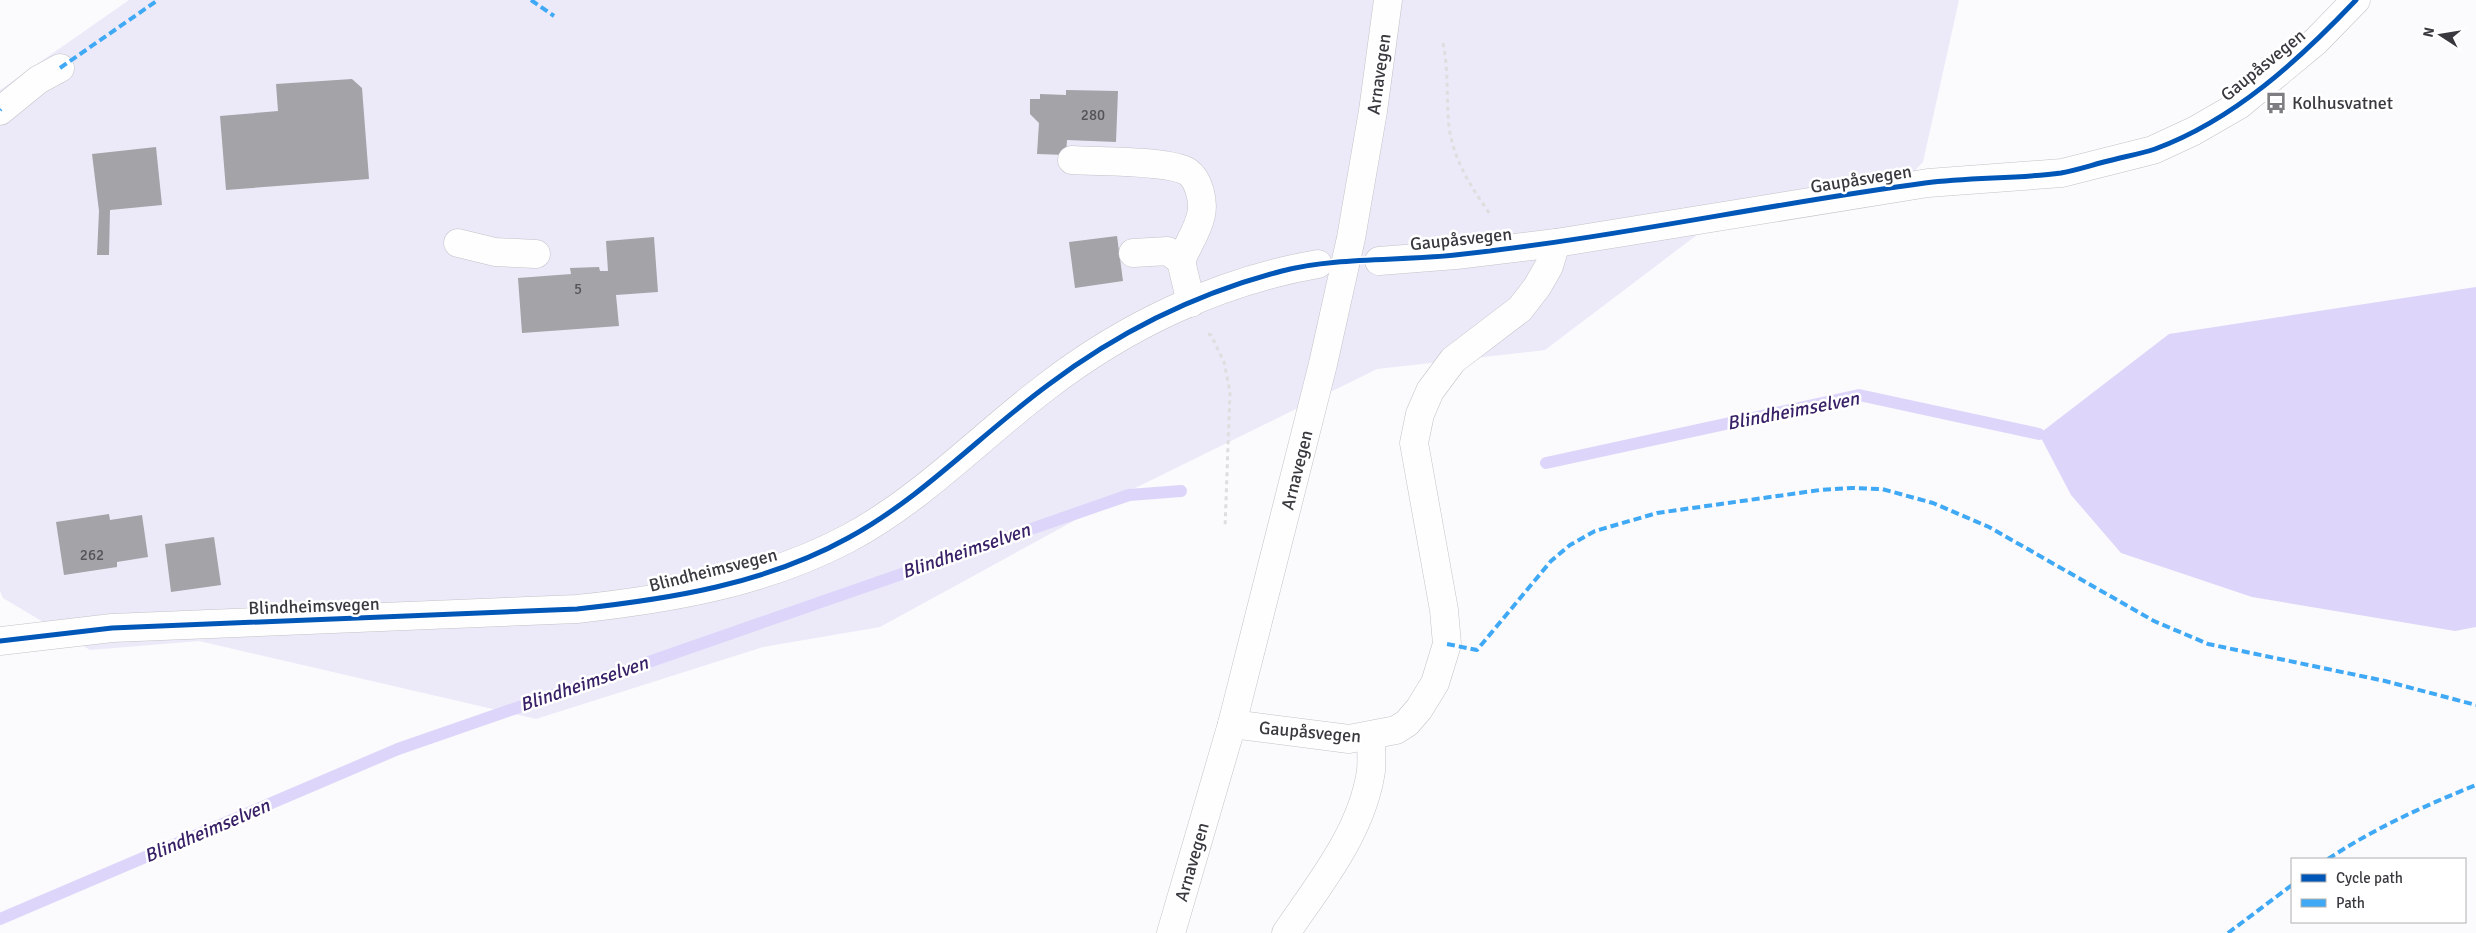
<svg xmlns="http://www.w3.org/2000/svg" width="2476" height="933" font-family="Signika,sans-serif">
<rect width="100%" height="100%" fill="#fbfafd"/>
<path fill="#eceaf9" d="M129 0H1959L1923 162 1892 195 1718 219 1545 350 1377 369 1123 494 880 627 763 647 536 719 199 641 90 650 3 598 0 591V90Z"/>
<path fill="#ddd6fa" d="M2476 287V627L2455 631 2252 597 2121 553 2071 495 2039 434 2169 334Z"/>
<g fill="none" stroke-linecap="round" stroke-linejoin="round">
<g stroke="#ddd6fa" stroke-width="12">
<path d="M1546 463 1859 395 2039 434"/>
<path d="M0 919 398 749 1129 495 1181 491"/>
</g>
</g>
<g fill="#a4a3a7">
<path d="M352 79 362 88 369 179 226 190 220 116 278 111 276 84Z"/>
<path d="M1066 90 1118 91 1116 142 1067 140 1066 155 1037 154 1039 123 1030 114V99H1040V94L1066 95Z"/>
<path d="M156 147 162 205 110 210 109 255H97L99 211 92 154Z"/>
<path d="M1117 236 1123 281 1075 288 1069 242Z"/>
<path d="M654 237 658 292 616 295 619 326 522 333 518 278 571 274 570 268 599 267 600 271H608L606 241Z"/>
<path d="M109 514 110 520 142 515 148 557 117 562V567L64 575 56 522Z"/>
<path d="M214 537 221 585 171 592 165 544Z"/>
</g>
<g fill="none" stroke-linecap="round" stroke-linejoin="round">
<g stroke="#c3c2c7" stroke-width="29">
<g id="minor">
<path d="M0 111 38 80 60 68"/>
<path d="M1072 160C1097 162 1169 160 1188 172 1199 180 1204 201 1201 215 1198 230 1187 246 1181 261"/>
<path d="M458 243 495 252 536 254"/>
<path d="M1133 253 1168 251 1181 261 1191 303"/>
<path d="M1379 261 1456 255 1556 243 1928 183 2062 173 2153 150 2194 131 2239 105 2315 42 2356 0"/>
<path d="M0 641 112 628 577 609C670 599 763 583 847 539 921 500 980 437 1046 387 1125 326 1219 281 1318 264"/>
<path d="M1232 724 1349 739 1396 730 1407 723 1419 709 1435 683 1447 644 1444 610 1414 443 1420 414 1430 391 1453 360 1520 309 1537 287 1549 266 1556 243"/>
<path d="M1286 933C1320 883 1362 832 1371 771 1372 760 1371 748 1371 736"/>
</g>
</g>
<g stroke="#c3c2c7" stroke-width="29">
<path id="highway" d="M1171 933 1232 724 1323 364 1351 238 1373 111 1388 0"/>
</g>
<g stroke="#dedede" stroke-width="3" stroke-dasharray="4 4" stroke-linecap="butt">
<path d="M1443 43C1449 72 1446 98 1449 127 1454 161 1471 187 1490 214"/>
<path d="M1208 334 1211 335 1224 362 1230 392 1225 528"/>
</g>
<use href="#minor" stroke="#fefeff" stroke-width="28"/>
<use href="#highway" stroke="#fefeff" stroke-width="28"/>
<g stroke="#3fa9f5" stroke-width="4" stroke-dasharray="8 4" stroke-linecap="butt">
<path d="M531 0 554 16"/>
<path d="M60 68 158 0"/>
<path d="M0 110 1 109"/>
<path d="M1447 644 1477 650 1551 561 1570 545 1595 531 1657 513 1820 490 1852 488 1882 489 1933 503 1989 527 2154 621 2208 644 2385 681 2476 705"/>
<path d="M2328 859C2375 828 2424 806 2476 785"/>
<path d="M2228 933 2292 885"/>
</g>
<g stroke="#fff" stroke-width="8">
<path id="cycleway" d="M0 641 112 628 577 609C670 599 765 584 848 538 922 498 980 435 1048 385 1117 333 1197 293 1282 271 1334 257 1401 261 1455 255 1613 238 1768 204 1925 183 1970 177 2016 179 2061 173 2077 170 2092 165 2108 161 2123 157 2140 154 2155 149 2234 120 2299 60 2356 0"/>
</g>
<use href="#cycleway" stroke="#0057b8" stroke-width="5"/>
</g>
<defs>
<g id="bus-bare" transform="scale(1.725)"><path d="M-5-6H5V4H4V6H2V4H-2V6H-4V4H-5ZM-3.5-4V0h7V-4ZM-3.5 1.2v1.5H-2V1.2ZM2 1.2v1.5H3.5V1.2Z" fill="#7e7d82" stroke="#fff" stroke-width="2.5" paint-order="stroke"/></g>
</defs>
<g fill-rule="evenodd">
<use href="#bus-bare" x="2276" y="103"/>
</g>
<g text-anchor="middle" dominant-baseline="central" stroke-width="5" stroke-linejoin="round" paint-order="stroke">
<g font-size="15" fill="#545459">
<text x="1093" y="115">280</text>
<text x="578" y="289">5</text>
<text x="92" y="555">262</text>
</g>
<g font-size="18" fill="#3a393f" stroke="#fff">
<text transform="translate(2263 65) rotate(-39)">Gaupåsvegen</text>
<text transform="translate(1379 74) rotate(-82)">Arnavegen</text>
<text transform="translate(1861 179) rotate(-9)">Gaupåsvegen</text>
<text transform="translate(1461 239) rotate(-6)">Gaupåsvegen</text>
<text transform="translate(1297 470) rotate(-76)">Arnavegen</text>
<text transform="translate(713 570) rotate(-14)">Blindheimsvegen</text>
<text transform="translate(314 606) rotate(-2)">Blindheimsvegen</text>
<text transform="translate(1310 732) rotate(5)">Gaupåsvegen</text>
<text transform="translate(1192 862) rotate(-74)">Arnavegen</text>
</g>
<g font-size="18" fill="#3a393f" stroke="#fff" text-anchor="start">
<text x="2292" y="103">Kolhusvatnet</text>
</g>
<g font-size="19" font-style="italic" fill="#392168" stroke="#fff">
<text transform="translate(1793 411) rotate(-11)">Blindheimselven</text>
<text transform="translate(966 551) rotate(-19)">Blindheimselven</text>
<text transform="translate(584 684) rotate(-19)">Blindheimselven</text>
<text transform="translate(207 831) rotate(-23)">Blindheimselven</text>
</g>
</g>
<rect x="2291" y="858" width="175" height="65" fill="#ffffff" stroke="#b0b0b2"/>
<rect x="2301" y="874" width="25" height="8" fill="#0057b8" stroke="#b0b0b2"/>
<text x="2336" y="883" font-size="15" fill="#3a393f">Cycle path</text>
<rect x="2301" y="899" width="25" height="8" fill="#3fa9f5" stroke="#b0b0b2"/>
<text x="2336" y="908" font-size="15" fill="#3a393f">Path</text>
<g transform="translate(2441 35) rotate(282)" stroke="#ffffff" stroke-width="4" paint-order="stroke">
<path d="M0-4L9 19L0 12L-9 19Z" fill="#3a393f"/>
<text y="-8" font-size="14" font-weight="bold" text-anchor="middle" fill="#3a393f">N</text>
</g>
</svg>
